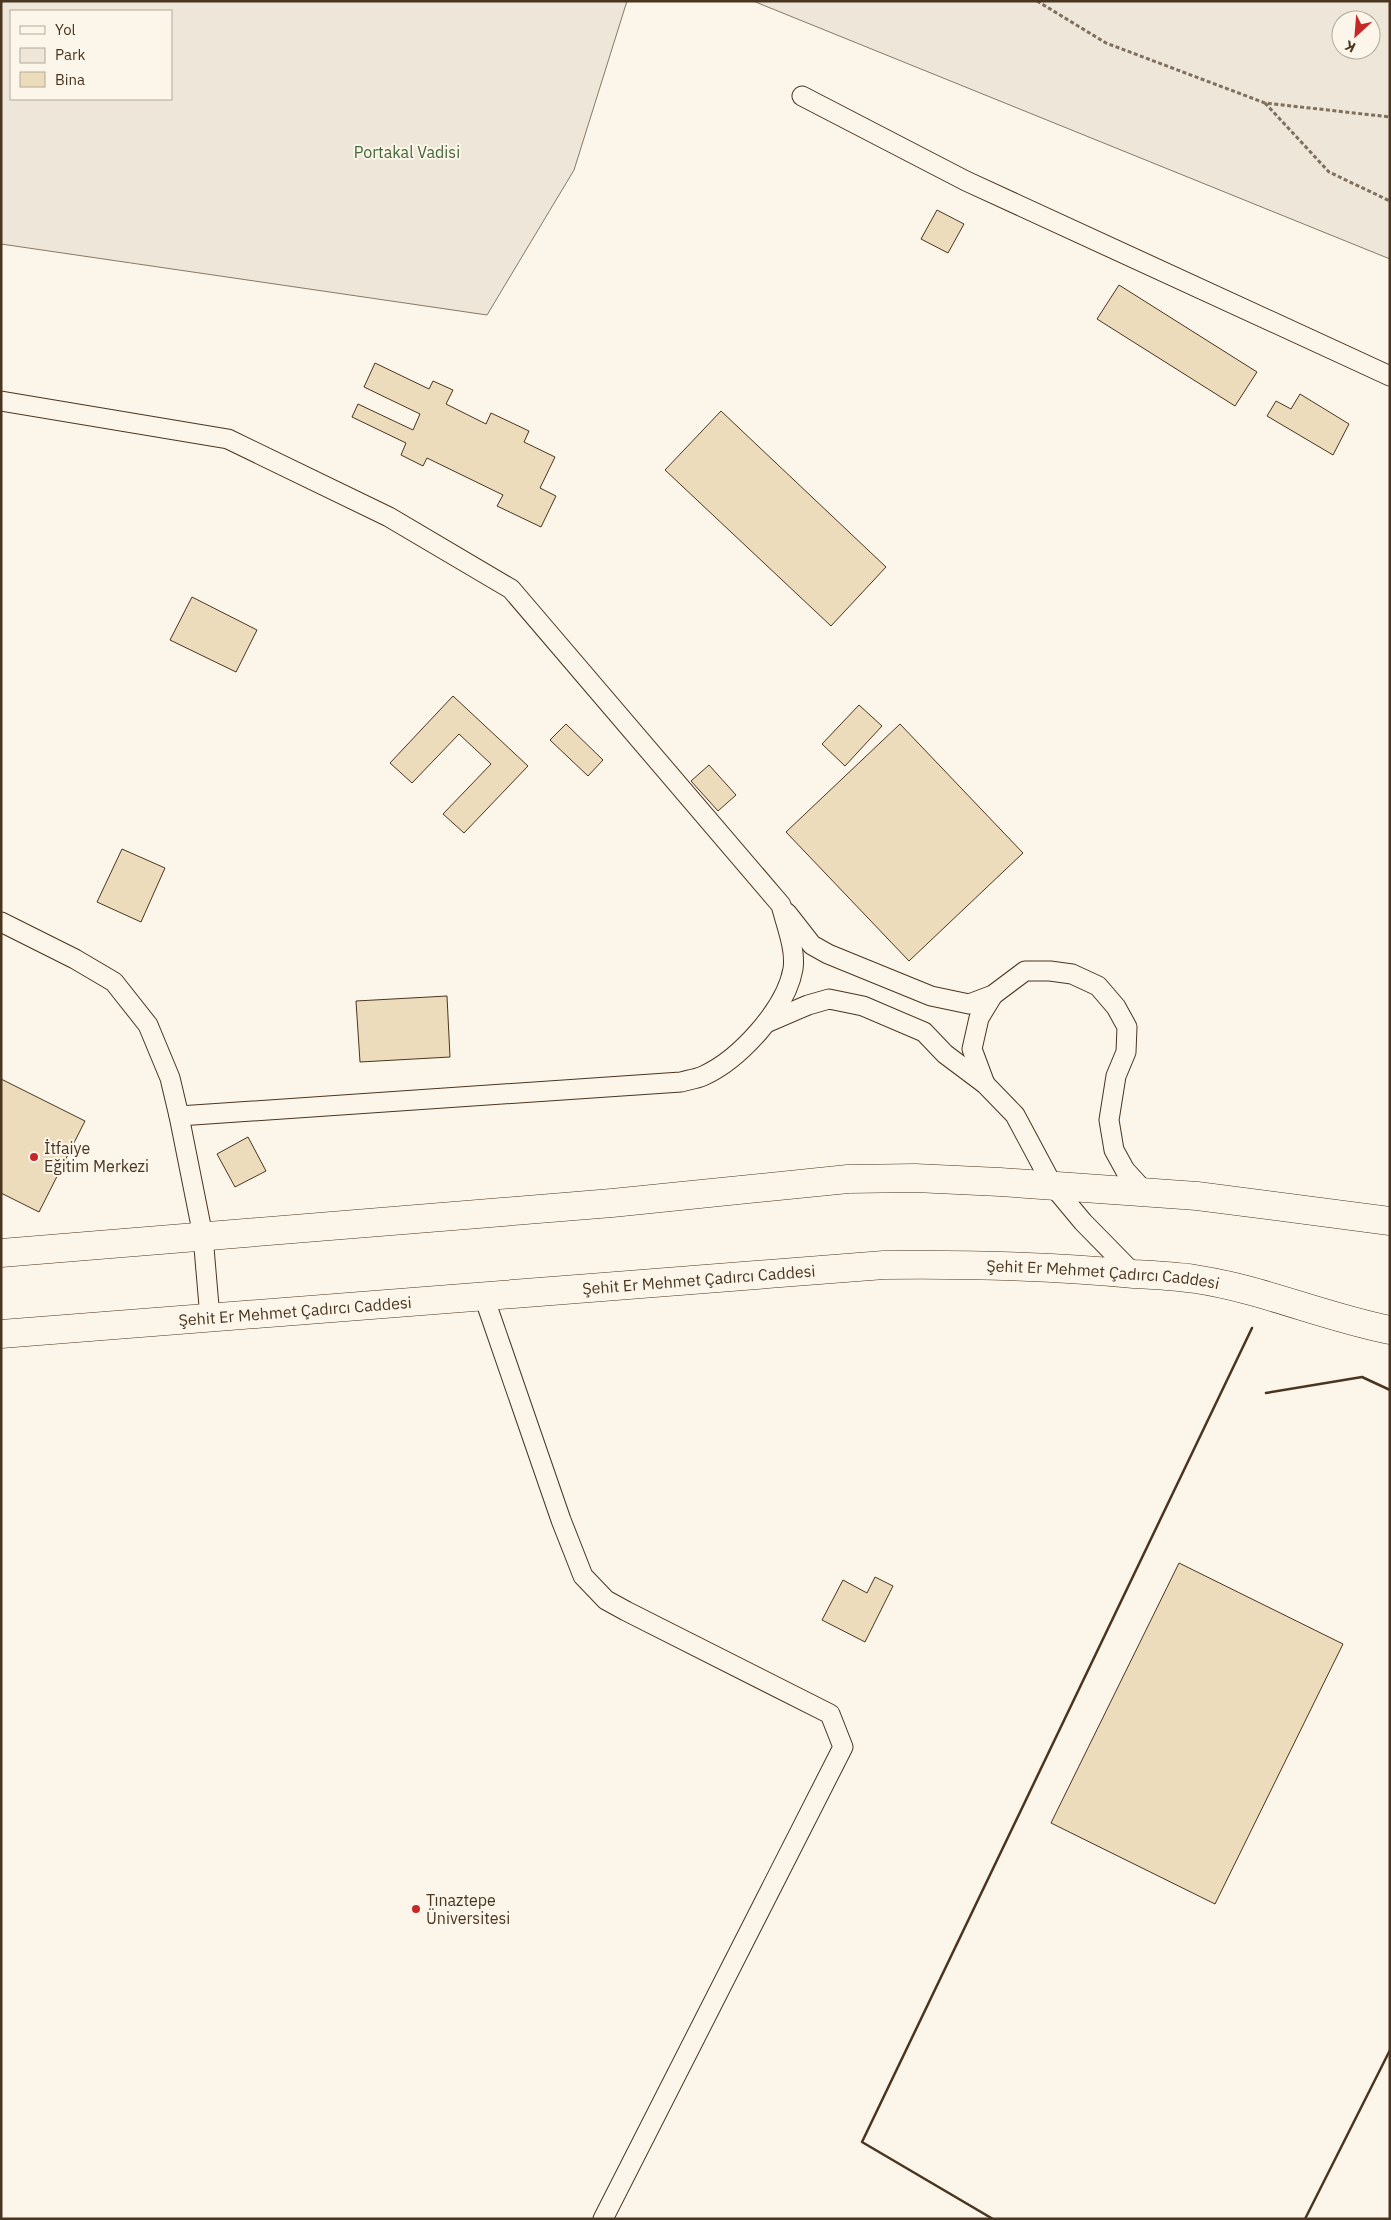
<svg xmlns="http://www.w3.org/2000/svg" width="1391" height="2220" font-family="'IBM Plex Sans',sans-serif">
<rect width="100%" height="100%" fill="#fbf6e9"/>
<g fill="#ede6d9" stroke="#887966" fill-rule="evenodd">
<path d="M1 1H627L574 170 487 315 1 244ZM11 11H171V99H11Z"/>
<path d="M753 1H1390V259ZM1341 20H1371V50H1341Z"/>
</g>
<g fill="#ecdcbc" stroke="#4a3520">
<path d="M937 210 964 224 948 253 921 239Z"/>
<path d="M1119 285 1257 372 1235 406 1097 319Z"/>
<path d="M375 363 429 389 433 381 453 390 446 404 486 424 491 413 529 431 524 442 555 457 540 488 556 496 541 527 497 506 503 495 427 458 423 466 401 455 406 443 352 417 358 404 413 430 420 414 364 387Z"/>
<path d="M1300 394 1349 424 1333 455 1267 416 1276 401 1291 409Z"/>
<path d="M721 411 886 567 831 626 665 470Z"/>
<path d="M192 597 257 630 236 672 170 640Z"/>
<path d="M453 696 528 766 464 833 443 814 491 764 459 734 412 783 390 763Z"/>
<path d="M859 705 882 726 845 766 822 744Z"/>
<path d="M566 724 603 760 588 776 550 740Z"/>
<path d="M900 724 1023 853 909 961 786 832Z"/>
<path d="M709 765 736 795 718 811 691 781Z"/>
<path d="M122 849 165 868 141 922 97 902Z"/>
<path d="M447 996 450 1057 360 1062 356 1001Z"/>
<path d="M1 1079 85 1121 39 1212 1 1193Z"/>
<path d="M248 1137 266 1171 235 1187 217 1154Z"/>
<path d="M1179 1563 1343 1644 1215 1904 1051 1823Z"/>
<path d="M875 1577 893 1586 865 1642 822 1620 843 1580 867 1593Z"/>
</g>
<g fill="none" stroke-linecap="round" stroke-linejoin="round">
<g stroke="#4a3520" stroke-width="21">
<g id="service">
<path d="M802 96 966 181 1390 376"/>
<path d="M1 401 228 439 389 517 511 589 781 905C786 925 796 949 793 969 786 1009 739 1060 703 1076 696 1079 688 1080 681 1082L179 1116"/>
<path d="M787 913 812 945 828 954 931 996 969 1004 993 995 1025 971H1050L1072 974 1098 986 1116 1007 1127 1027 1126 1052 1116 1076 1109 1120 1114 1150 1125 1170 1146 1193"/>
<path d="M1 922 75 959 114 982 148 1025 170 1078 179 1116 203 1236 210 1318"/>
<path d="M766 1023 808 1005 829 999 863 1006 924 1032 945 1054 985 1084 1015 1115 1053 1186 1083 1222 1134 1274"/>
<path d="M985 1084 972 1049 979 1018 993 995"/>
<path d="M484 1297 561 1520 583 1576 606 1600 626 1611 830 1714 843 1747 603 2219"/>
</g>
</g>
<g stroke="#4a3520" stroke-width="29">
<g id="secondary">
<path d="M1 1253 612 1203 848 1179 915 1178 1000 1182 1197 1196 1390 1221"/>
<path id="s1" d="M1 1334 884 1265C968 1264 1051 1266 1134 1274 1155 1275 1175 1276 1195 1279 1262 1289 1324 1317 1390 1330"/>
</g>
</g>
<g stroke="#7f6f5c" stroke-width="3" stroke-dasharray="4 2.5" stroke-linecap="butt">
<path d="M1037 1 1106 43 1265 103 1390 117"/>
<path d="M1265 103 1329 172 1390 201"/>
</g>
<use href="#service" stroke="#fbf6e9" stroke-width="19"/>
<use href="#secondary" stroke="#fbf6e9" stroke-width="28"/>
<g stroke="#4a3520" stroke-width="2.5">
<path d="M1266 1393 1362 1377 1390 1390"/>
<path d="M993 2219 862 2142 1252 1328"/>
<path d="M1305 2219 1390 2050"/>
</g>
</g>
<g fill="#c62828" stroke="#fbf6e9" stroke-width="2">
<circle cx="34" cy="1157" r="5"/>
<circle cx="416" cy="1909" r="5"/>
</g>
<g text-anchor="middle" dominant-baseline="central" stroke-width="4" stroke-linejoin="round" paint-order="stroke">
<g font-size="16" fill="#436837" stroke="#fbf6e9">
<text x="407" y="152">Portakal Vadisi</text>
</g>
<g font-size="16" fill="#4a3520" stroke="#fbf6e9" text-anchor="start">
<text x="44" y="1148">İtfaiye<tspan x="44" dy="18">Eğitim Merkezi</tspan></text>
<text x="426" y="1900">Tınaztepe<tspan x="426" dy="18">Üniversitesi</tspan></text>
</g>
<g font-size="16" fill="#4a3520" stroke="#fbf6e9">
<text stroke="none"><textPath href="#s1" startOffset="1105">Şehit Er Mehmet Çadırcı Caddesi</textPath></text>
<text stroke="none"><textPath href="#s1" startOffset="700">Şehit Er Mehmet Çadırcı Caddesi</textPath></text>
<text stroke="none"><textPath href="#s1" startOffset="295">Şehit Er Mehmet Çadırcı Caddesi</textPath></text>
</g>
</g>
<rect width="1391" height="2220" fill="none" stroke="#4a3520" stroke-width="5"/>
<rect x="10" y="10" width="162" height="90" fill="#fbf6e9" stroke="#b4a999"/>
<rect x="20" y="26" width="25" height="8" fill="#fbf6e9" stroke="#b4a999"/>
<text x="55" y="35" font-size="15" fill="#4a3520">Yol</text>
<rect x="20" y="48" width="25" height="15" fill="#ede6d9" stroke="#b4a999"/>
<text x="55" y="60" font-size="15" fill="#4a3520">Park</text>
<rect x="20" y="72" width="25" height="15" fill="#ecdcbc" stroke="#b4a999"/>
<text x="55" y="85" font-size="15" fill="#4a3520">Bina</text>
<g transform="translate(1356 35) rotate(206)"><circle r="24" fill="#fbf6e9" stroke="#b4a999"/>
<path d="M0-4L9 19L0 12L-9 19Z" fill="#c62828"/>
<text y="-8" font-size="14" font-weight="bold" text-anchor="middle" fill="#4a3520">K</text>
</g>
</svg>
